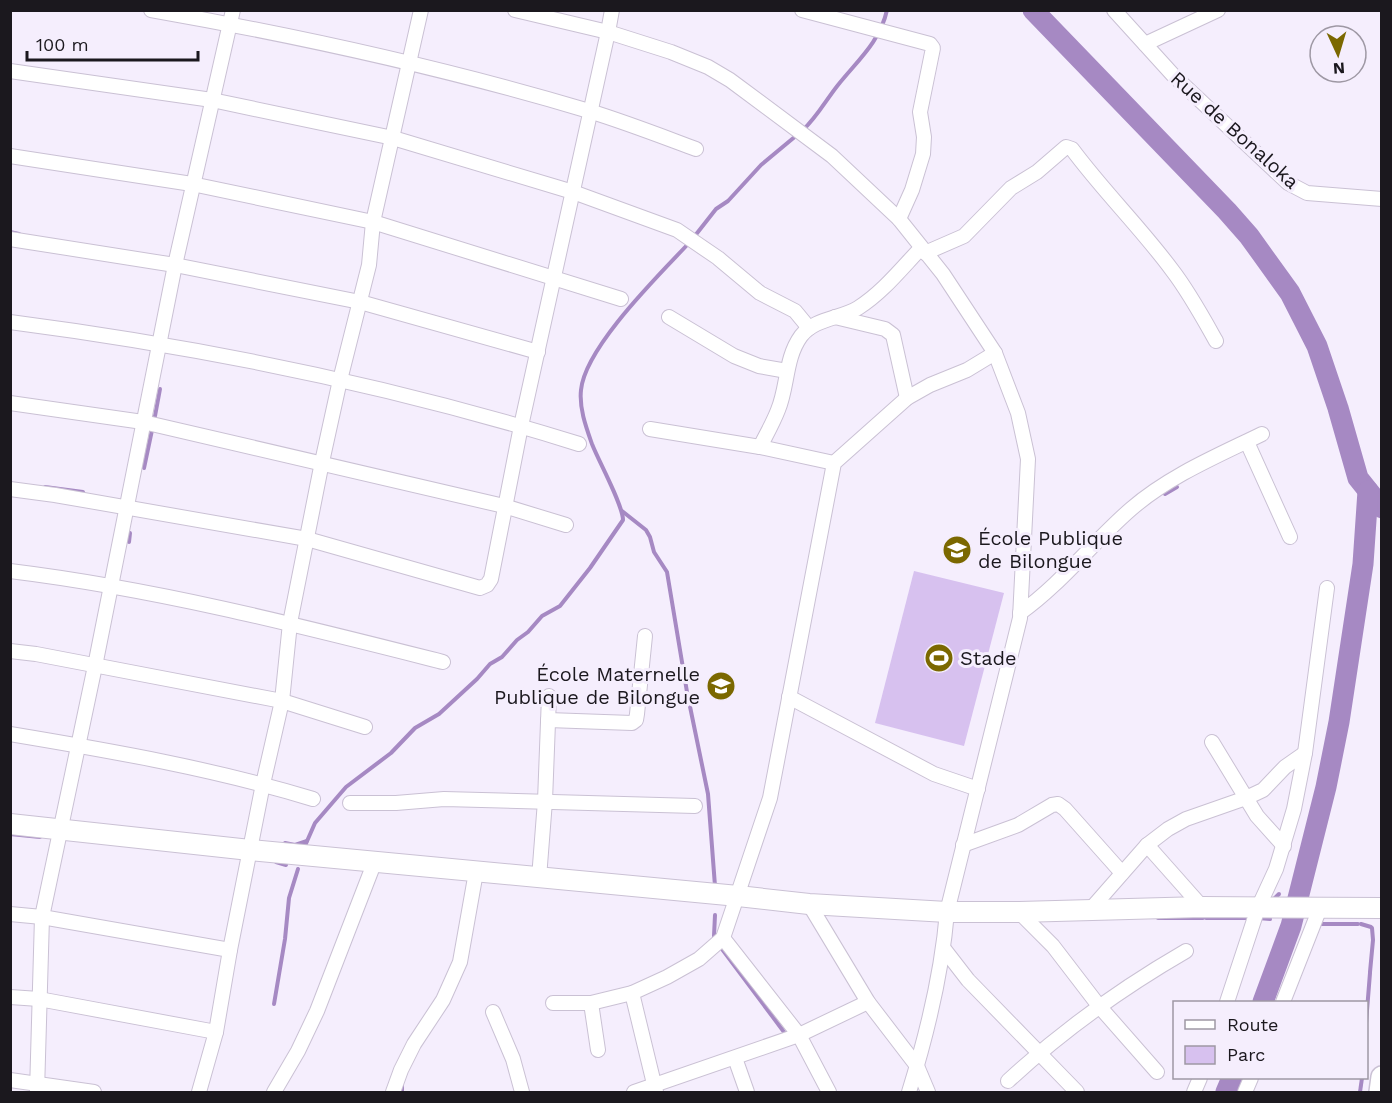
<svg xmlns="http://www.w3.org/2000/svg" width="1392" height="1103" font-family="'Work Sans',sans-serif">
<rect width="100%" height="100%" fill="#f5eefd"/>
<path fill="#d7c1ef" d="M914 571 1004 593 964 746 875 723Z"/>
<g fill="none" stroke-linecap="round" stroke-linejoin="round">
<g stroke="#a689c3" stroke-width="4">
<path d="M803 130C817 117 826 100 838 85 857 61 880 42 887 10"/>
<path d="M10 232 19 234"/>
<path d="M694 237 716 209 728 201 761 165 797 135"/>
<path d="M155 416 160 389"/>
<path d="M144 468 152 430"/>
<path d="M45 487 83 492"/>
<path d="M1165 494 1177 487"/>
<path d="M622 511 646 530 650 537 654 552 667 572 687 692 708 794 715 886"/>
<path d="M129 542 130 533"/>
<path d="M10 834 40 837"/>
<path d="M285 843 295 845 307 841"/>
<path d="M304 848 315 823 346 787 391 753 415 728 439 714 477 679 490 664 502 657 517 640 528 632 542 616 560 606 590 568 623 520C623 505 599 462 592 444 586 427 579 408 581 390 585 347 660 274 689 243"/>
<path d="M276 862 286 865"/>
<path d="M1273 900 1279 894"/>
<path d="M715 915 714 936 716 941"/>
<path d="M1158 918H1203"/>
<path d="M1206 918H1249"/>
<path d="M1258 918 1270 919"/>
<path d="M1287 919H1299"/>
<path d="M1317 924H1358"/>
<path d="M1361 924 1371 927"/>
<path d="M722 949 784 1032"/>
<path d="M1370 972 1373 940 1372 928"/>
<path d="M274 1004 285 939 289 898 298 869"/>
<path d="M1366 1023 1370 973"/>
<path d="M402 1092V1084"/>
<path d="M1360 1092 1362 1078"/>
</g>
<g stroke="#a689c3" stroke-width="21">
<path d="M1033 10 1227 211 1249 236 1290 293 1317 346 1338 408 1358 478 1382 508"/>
<path d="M1263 1002 1291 926 1326 787 1339 722 1363 564 1368 491"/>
<path d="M1226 1092 1232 1078"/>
</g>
<g stroke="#cac1d4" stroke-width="16">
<g id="minor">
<path d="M151 10C299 36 445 68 589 111 625 122 661 136 696 149"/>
<path d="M515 10 608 32 671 52 708 67 730 80 832 156 899 219 943 274 995 353 1018 413 1028 459 1020 618 947 912C942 972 927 1034 909 1092"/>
<path d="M802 10 930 44 933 48 920 112 924 137 923 154 912 190 899 219"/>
<path d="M1114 10 1173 75 1288 183 1307 193 1382 199"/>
<path d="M1145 44 1218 10"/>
<path d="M10 71 212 100 393 138 573 192 677 230 718 258 760 293 795 311 809 328"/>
<path d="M10 156 192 184 373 222 621 299"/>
<path d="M10 239 175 265 360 302 538 352"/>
<path d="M925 253 964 236 1011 188 1037 172 1066 147 1072 149C1104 192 1141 228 1172 270 1189 292 1202 316 1216 341"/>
<path d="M669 317 734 356 759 366 787 371"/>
<path d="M835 317 885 329 893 335 907 398"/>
<path d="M10 322C202 347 394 386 579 444"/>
<path d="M10 403 143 422 504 506 566 525"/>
<path d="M650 429 760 447 834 463"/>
<path d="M1247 442 1290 537"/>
<path d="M760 447C766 435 773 423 778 410 788 386 785 358 801 336 815 318 840 319 858 308 882 293 901 269 921 248"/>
<path d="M10 489 55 495 307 539 480 588 487 585 491 579 521 426 608 32 612 10"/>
<path d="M10 571C157 589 301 626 443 662"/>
<path d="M1020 613C1061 584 1093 542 1131 509 1169 476 1217 456 1262 434"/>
<path d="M10 651 36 654 282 701 365 727"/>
<path d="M789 697 934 774 978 789"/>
<path d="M548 720 632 723 636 720 637 714 645 636"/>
<path d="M10 734C112 751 215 769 313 799"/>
<path d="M1212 742 1257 816 1284 846"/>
<path d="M350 803H396L444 799 695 806"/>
<path d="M963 845 1018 825 1052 805 1058 804 1065 809 1122 873"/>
<path d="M1147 845 1202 907"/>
<path d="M539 878 545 801 549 696"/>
<path d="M809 904 868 1002 917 1066 928 1092"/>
<path d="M1090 910 1147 845 1168 829 1186 819 1246 798 1263 790 1285 767 1305 753"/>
<path d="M1019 912 1053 946 1099 1006 1157 1072"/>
<path d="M10 914 42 917 230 950"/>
<path d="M723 938 799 1035 829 1092"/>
<path d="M944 949 968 980 1077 1092"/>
<path d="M632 993 656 1092"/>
<path d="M10 997 39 999 216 1032"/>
<path d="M1227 1002 1258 908 1276 869 1294 809 1305 753 1327 588"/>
<path d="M1283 1002 1320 908"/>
<path d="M553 1003H591L632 993 667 977 699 959 723 938 770 798 834 463 907 398 930 385 967 370 995 353"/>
<path d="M591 1003 598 1050"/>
<path d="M493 1012 513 1059 522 1092"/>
<path d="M735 1058 747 1092"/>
<path d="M10 1080 94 1092"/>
<path d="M1008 1081C1062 1031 1122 988 1186 951"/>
<path d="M37 1092 42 917 95 666 175 265 233 10"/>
<path d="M199 1092 216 1032 230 950 263 784 282 701 290 623 322 462 340 380 369 265 373 222 421 10"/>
<path d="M274 1092 298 1051 317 1011 375 861"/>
<path d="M393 1092 401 1070 414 1044 443 1000 460 962 476 872"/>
<path d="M634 1092 799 1035 868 1002"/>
<path d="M1194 1092 1200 1078"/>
<path d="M1245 1092 1251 1078"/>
</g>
</g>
<g stroke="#cac1d4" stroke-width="22">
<path id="secondary" d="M10 824 250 850 738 896 809 904 947 912H1019L1202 907 1382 908"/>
</g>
<g stroke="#cac1d4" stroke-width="24">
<path id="primary" d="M1380 1092 1382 1077"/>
</g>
<use href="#minor" stroke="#fff" stroke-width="14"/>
<use href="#secondary" stroke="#fff" stroke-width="20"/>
<use href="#primary" stroke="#fff" stroke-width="21"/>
</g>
<defs>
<g id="school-disc" transform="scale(1.5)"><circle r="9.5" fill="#7b6800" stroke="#f5eefd"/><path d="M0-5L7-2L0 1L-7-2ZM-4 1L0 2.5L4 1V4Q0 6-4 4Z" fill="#fff"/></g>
<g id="stadium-disc" transform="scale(1.5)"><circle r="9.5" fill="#7b6800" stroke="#f5eefd"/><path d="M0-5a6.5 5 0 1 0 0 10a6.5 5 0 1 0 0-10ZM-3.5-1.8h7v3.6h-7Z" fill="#fff"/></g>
</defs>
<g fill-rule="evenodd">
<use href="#school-disc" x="957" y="550"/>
<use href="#stadium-disc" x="939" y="658"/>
<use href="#school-disc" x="721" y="686"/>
</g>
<g text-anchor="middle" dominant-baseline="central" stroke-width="6" stroke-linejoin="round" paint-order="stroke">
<g font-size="20" fill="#1b181e" stroke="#f5eefd">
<text transform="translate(1235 130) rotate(42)">Rue de Bonaloka</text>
</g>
<g font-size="20" fill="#1b181e" stroke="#f5eefd" text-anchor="start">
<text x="978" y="538">École Publique<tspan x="978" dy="23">de Bilongue</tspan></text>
<text x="960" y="658">Stade</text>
<text x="700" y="674" text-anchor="end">École Maternelle<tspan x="700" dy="23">Publique de Bilongue</tspan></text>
</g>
</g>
<rect width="1392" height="1103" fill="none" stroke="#1b181e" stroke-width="24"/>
<rect x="1173" y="1001" width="195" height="78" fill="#f5eefd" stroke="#9e98a4" stroke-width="1.5"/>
<rect x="1185" y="1020" width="30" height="9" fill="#ffffff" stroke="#9e98a4" stroke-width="1.5"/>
<text x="1227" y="1031" font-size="18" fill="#1b181e">Route</text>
<rect x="1185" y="1046" width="30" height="18" fill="#d7c1ef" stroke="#9e98a4" stroke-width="1.5"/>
<text x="1227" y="1061" font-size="18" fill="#1b181e">Parc</text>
<g transform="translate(1338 54) rotate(176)"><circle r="28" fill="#f5eefd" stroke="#9e98a4" stroke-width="1.5"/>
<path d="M0-4.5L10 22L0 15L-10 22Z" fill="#7b6800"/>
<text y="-9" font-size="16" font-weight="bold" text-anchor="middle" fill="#1b181e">N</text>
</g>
<path d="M27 51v9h171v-9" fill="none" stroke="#1b181e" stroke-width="3"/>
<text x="36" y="51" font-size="18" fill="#1b181e" stroke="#f5eefd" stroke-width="4.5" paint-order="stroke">100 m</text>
</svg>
